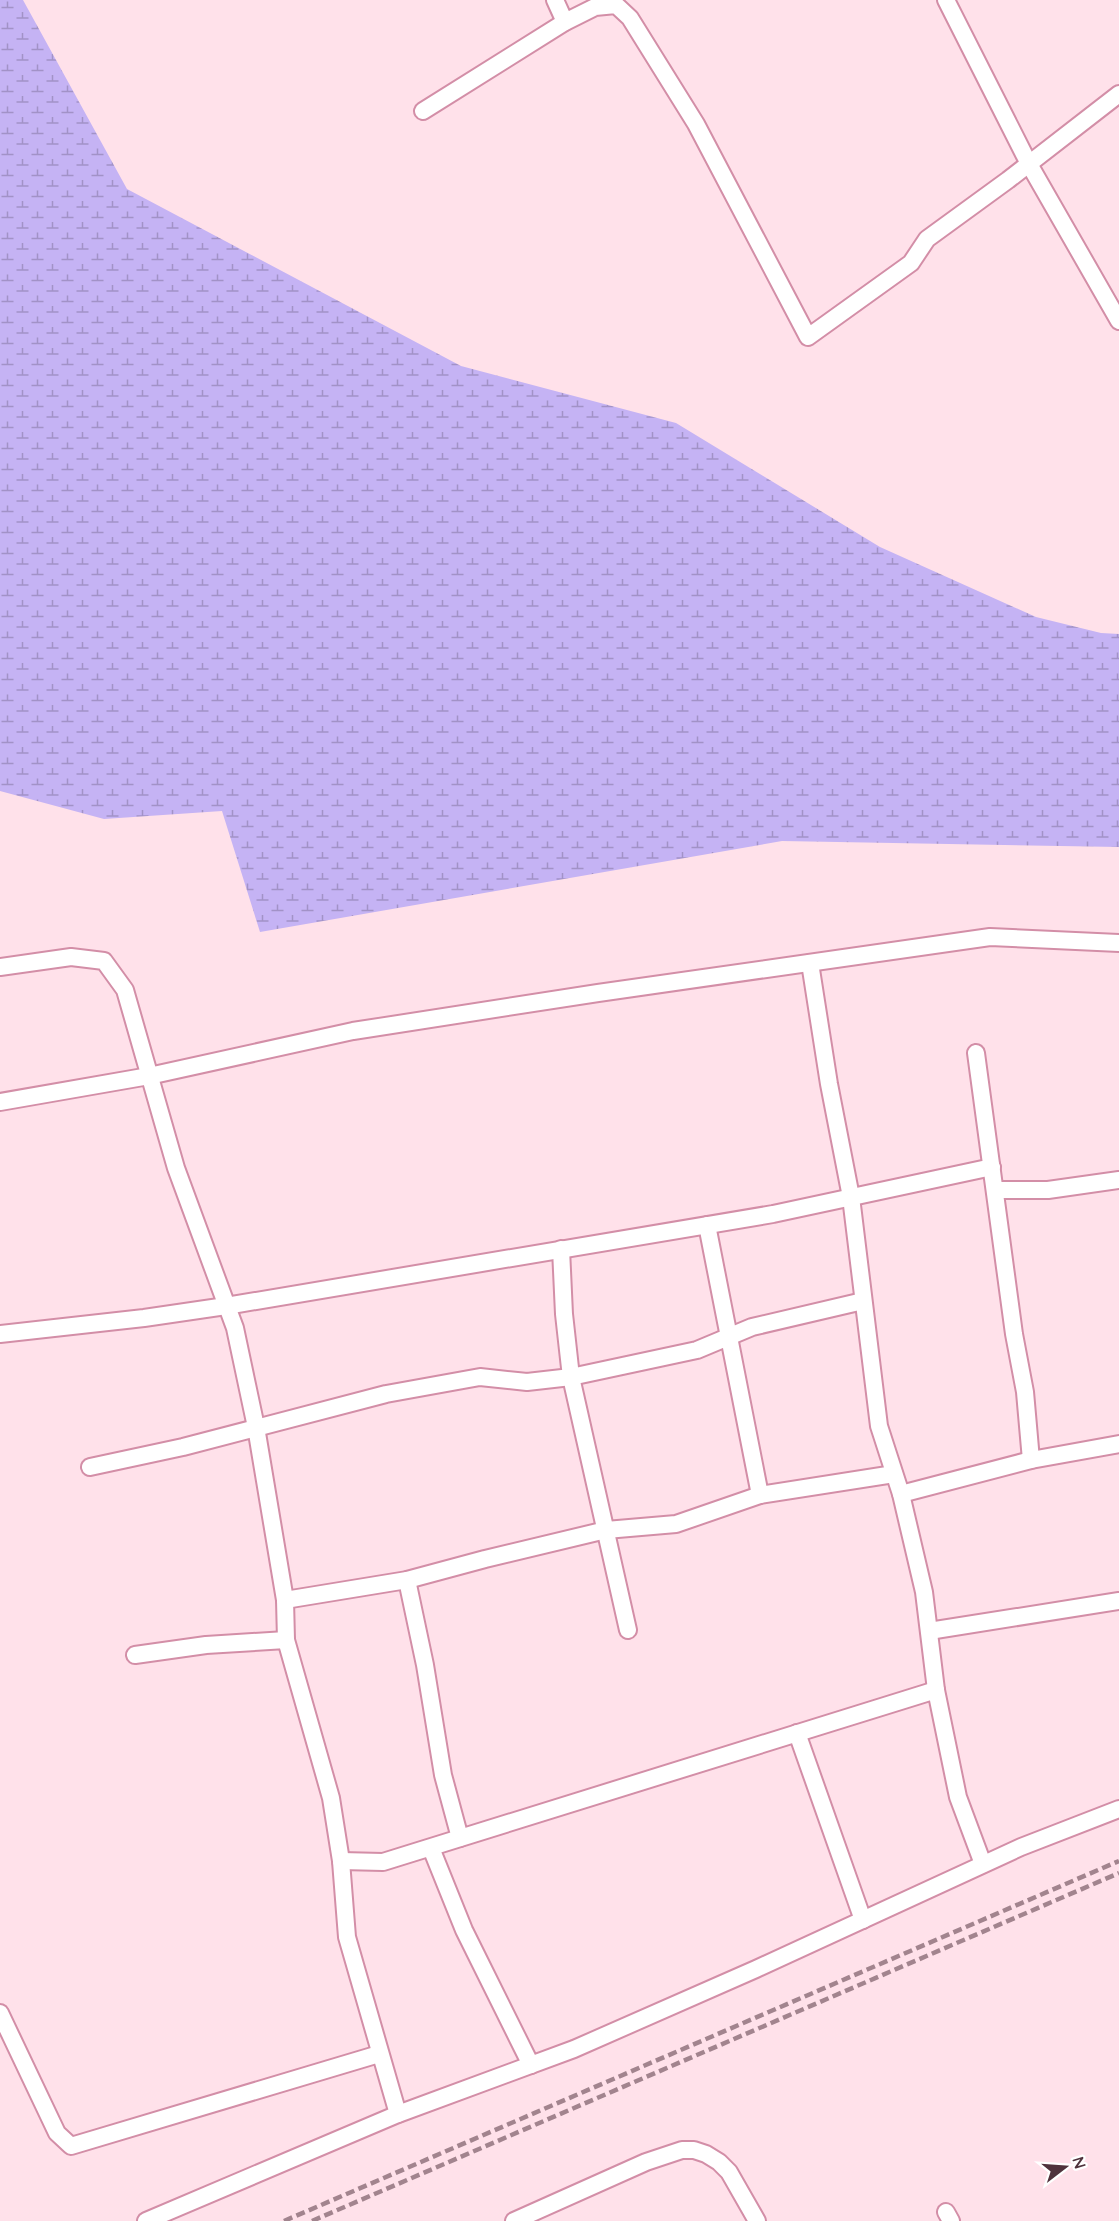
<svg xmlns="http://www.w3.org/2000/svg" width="1119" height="2221" font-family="Quicksand,sans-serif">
<defs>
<pattern id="wetland-marsh" width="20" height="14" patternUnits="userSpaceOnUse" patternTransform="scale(1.5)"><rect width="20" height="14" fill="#c5b3f4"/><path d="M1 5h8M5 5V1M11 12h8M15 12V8" fill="none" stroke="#a292c7"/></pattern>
</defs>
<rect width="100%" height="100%" fill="#ffe1ea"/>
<path fill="url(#wetland-marsh)" d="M0 0H23L127 189 461 366 676 423 880 547 1036 617 1101 633 1119 634V847L782 841 260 932 222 811 104 819 0 791Z"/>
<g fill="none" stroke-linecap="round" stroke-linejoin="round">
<g stroke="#d38ea7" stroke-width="20">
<g id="street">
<path d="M555 0 565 22"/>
<path d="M946 0 1029 164 1119 321"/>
<path d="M423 111 565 22 595 7 616 5 630 18 696 124 808 337 911 263 927 239 1008 180 1119 94"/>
<path d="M810 963 829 1084 851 1197 879 1426 901 1494 924 1592 936 1690 958 1797 983 1864"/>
<path d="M0 967 71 957 104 961 125 990 176 1168 235 1328 256 1427 285 1600 286 1640 331 1798 341 1861 347 1937 398 2114"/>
<path d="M976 1053 1014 1334 1025 1392 1031 1460"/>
<path d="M0 1102 149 1076 353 1031 598 993 990 937 1119 943"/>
<path d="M995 1190H1048L1119 1180"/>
<path d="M707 1225 760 1495"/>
<path d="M561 1249 564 1314 571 1377 628 1630"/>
<path d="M0 1334 144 1318 226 1306 773 1214 992 1167"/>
<path d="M90 1467 183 1447 386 1394 480 1377 527 1382 571 1377 697 1350 752 1327 863 1301"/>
<path d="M901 1494 1031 1460 1119 1444"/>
<path d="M407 1580 425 1665 443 1775 460 1838"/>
<path d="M285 1600 407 1580 485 1559 606 1530 676 1524 760 1495 894 1474"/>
<path d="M929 1631 1119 1601"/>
<path d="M135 1655 206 1645 286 1640"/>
<path d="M797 1733 863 1920"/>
<path d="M431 1848 464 1930 531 2065"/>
<path d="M341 1861 383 1862 936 1690"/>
<path d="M0 2013 57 2133 71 2146 379 2054"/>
<path d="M946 2212 951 2221"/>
<path d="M146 2221 398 2114 574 2049 756 1969 1021 1847 1119 1809"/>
<path d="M514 2221 646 2162 682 2150H694L706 2154 719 2162 729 2172 757 2221"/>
</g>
</g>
<use href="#street" stroke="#fff" stroke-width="16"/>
<g stroke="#a2848e" stroke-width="4.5" stroke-dasharray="9 4.5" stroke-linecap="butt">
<path d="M284 2221 1119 1861"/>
<path d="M312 2221 1119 1873"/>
</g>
</g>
<g transform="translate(1065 2167) rotate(73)" stroke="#ffffff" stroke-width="4.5" paint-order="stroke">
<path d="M0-4.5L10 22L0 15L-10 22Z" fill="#4f323c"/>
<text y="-9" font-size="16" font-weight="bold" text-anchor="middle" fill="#4f323c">N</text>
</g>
</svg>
